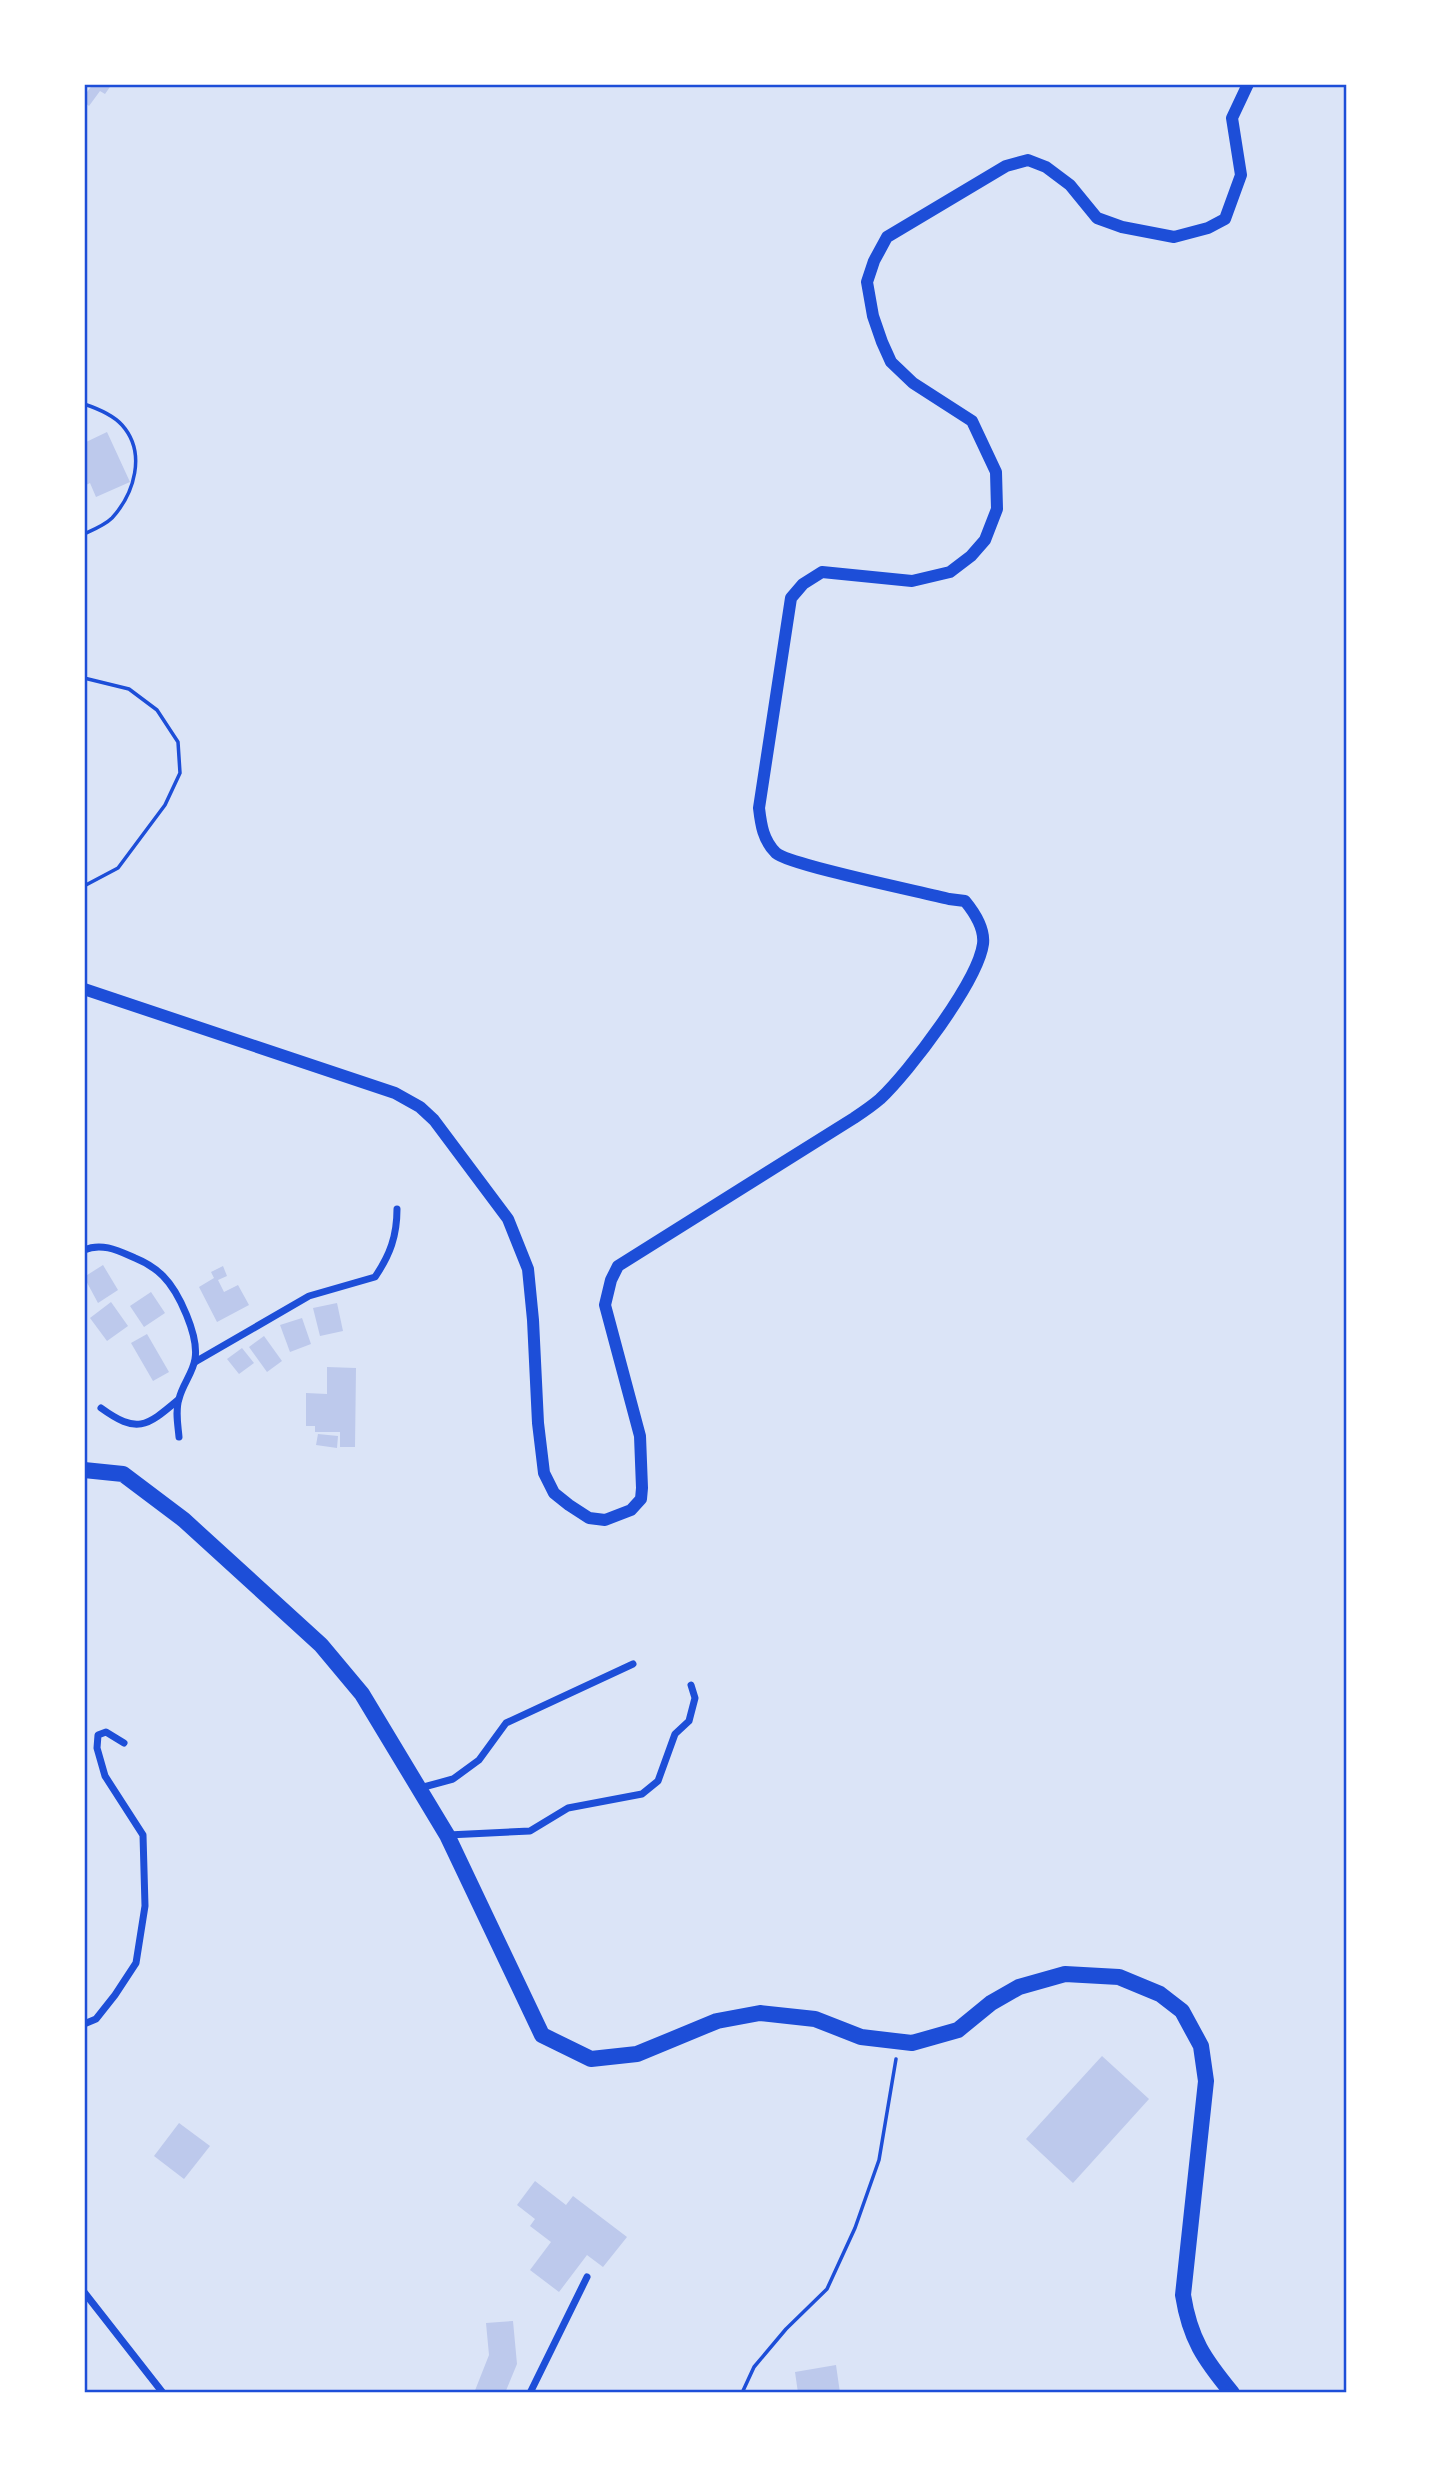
<svg xmlns="http://www.w3.org/2000/svg" width="1431" height="2477" font-family="'Noto Sans',sans-serif">
<rect width="100%" height="100%" fill="#f2f2f2"/>
<rect fill="#dbe4f7" x="84" y="84" width="1263" height="2309"/>
<g fill="#bdc9ec">
<path d="M93 84H112L105 94 100 91 89 106 84 102V96Z"/>
<path d="M107 432 130 482 96 497 90 483 84 486V443Z"/>
<path d="M103 1265 118 1290 98 1303 84 1277Z"/>
<path d="M223 1266 227 1276 218 1280 224 1292 238 1285 249 1305 217 1322 199 1287 214 1278 211 1272Z"/>
<path d="M151 1292 165 1313 144 1327 130 1306Z"/>
<path d="M111 1302 128 1326 107 1341 90 1318Z"/>
<path d="M337 1303 343 1331 320 1336 313 1308Z"/>
<path d="M302 1318 311 1344 290 1352 280 1325Z"/>
<path d="M147 1334 169 1372 153 1381 131 1343Z"/>
<path d="M264 1336 282 1361 267 1372 249 1347Z"/>
<path d="M242 1348 254 1363 239 1374 227 1359Z"/>
<path d="M327 1367 356 1368 355 1447H340V1432H315V1426H306V1393L327 1394Z"/>
<path d="M318 1434 338 1436 337 1448 316 1445Z"/>
<path d="M1102 2056 1149 2099 1073 2183 1026 2139Z"/>
<path d="M179 2123 210 2146 184 2179 154 2156Z"/>
<path d="M535 2181 566 2205 573 2196 627 2237 603 2267 587 2255 559 2292 530 2270 551 2242 530 2226 535 2219 517 2205Z"/>
<path d="M513 2321 517 2364 505 2393H474L489 2355 486 2323Z"/>
<path d="M836 2365 840 2393H798L795 2372Z"/>
</g>
<g fill="none" stroke-linecap="round" stroke-linejoin="round">
<g stroke="#1d4ed8" stroke-width="3.5">
<path d="M84 404C96 408 113 415 122 425 147 453 134 494 112 518 105 525 93 530 84 534"/>
<path d="M84 678 129 689 157 710 178 742 180 773 165 805 118 868 84 886"/>
<path d="M742 2393 754 2367 786 2329 827 2289 855 2228 879 2160 896 2059"/>
</g>
<g stroke="#1d4ed8" stroke-width="7">
<path d="M84 1250C102 1242 119 1251 135 1258 145 1262 155 1268 163 1276 179 1292 199 1336 195 1359 193 1373 182 1385 179 1399 175 1411 178 1425 179 1437"/>
<path d="M195 1362 309 1296 375 1277C390 1255 397 1236 397 1209"/>
<path d="M101 1408C137 1434 146 1427 178 1400"/>
<path d="M420 1788 453 1779 479 1760 506 1723 633 1664"/>
<path d="M448 1835 530 1831 568 1808 642 1794 658 1781 675 1734 689 1721 695 1698 691 1685"/>
<path d="M84 2024 96 2019 115 1995 136 1963 145 1906 143 1835 105 1776 97 1748 98 1735 106 1732 124 1743"/>
<path d="M84 2292 163 2393"/>
<path d="M530 2393 587 2277"/>
</g>
<path stroke="#1d4ed8" stroke-width="12" d="M84 989 395 1093 420 1107 434 1120 508 1219 528 1269 533 1320 538 1423 544 1473 554 1493 569 1505 589 1518 605 1520 631 1510 641 1499 642 1488 640 1436 605 1305 611 1280 618 1266 854 1118C863 1112 872 1106 880 1099 909 1072 978 981 983 944 985 928 974 912 965 901L949 899C922 892 789 865 776 853 763 840 761 825 759 808L791 598 803 584 822 572 912 581 950 572 971 556 985 540 997 509 996 472 972 421 913 383 891 362 882 342 873 316 867 282 874 261 887 237 1006 166 1028 160 1046 167 1070 185 1097 218 1122 227 1174 237 1208 228 1225 219 1241 175 1232 118 1248 84"/>
<path stroke="#1d4ed8" stroke-width="16" d="M84 1470 123 1474 184 1520 321 1645 362 1694 447 1835 542 2035 591 2059 637 2054 717 2021 760 2013 815 2019 861 2037 912 2043 958 2030 991 2003 1019 1987 1065 1974 1119 1977 1160 1994 1182 2011 1201 2046 1206 2081 1183 2295C1190 2339 1204 2359 1232 2393"/>
</g>
<rect width="1431" height="2477" fill="none" stroke="#ffffff" stroke-width="172"/>
<rect x="86" y="86" width="1259" height="2305" fill="none" stroke="#1d4ed8" stroke-width="2.5"/>
</svg>
